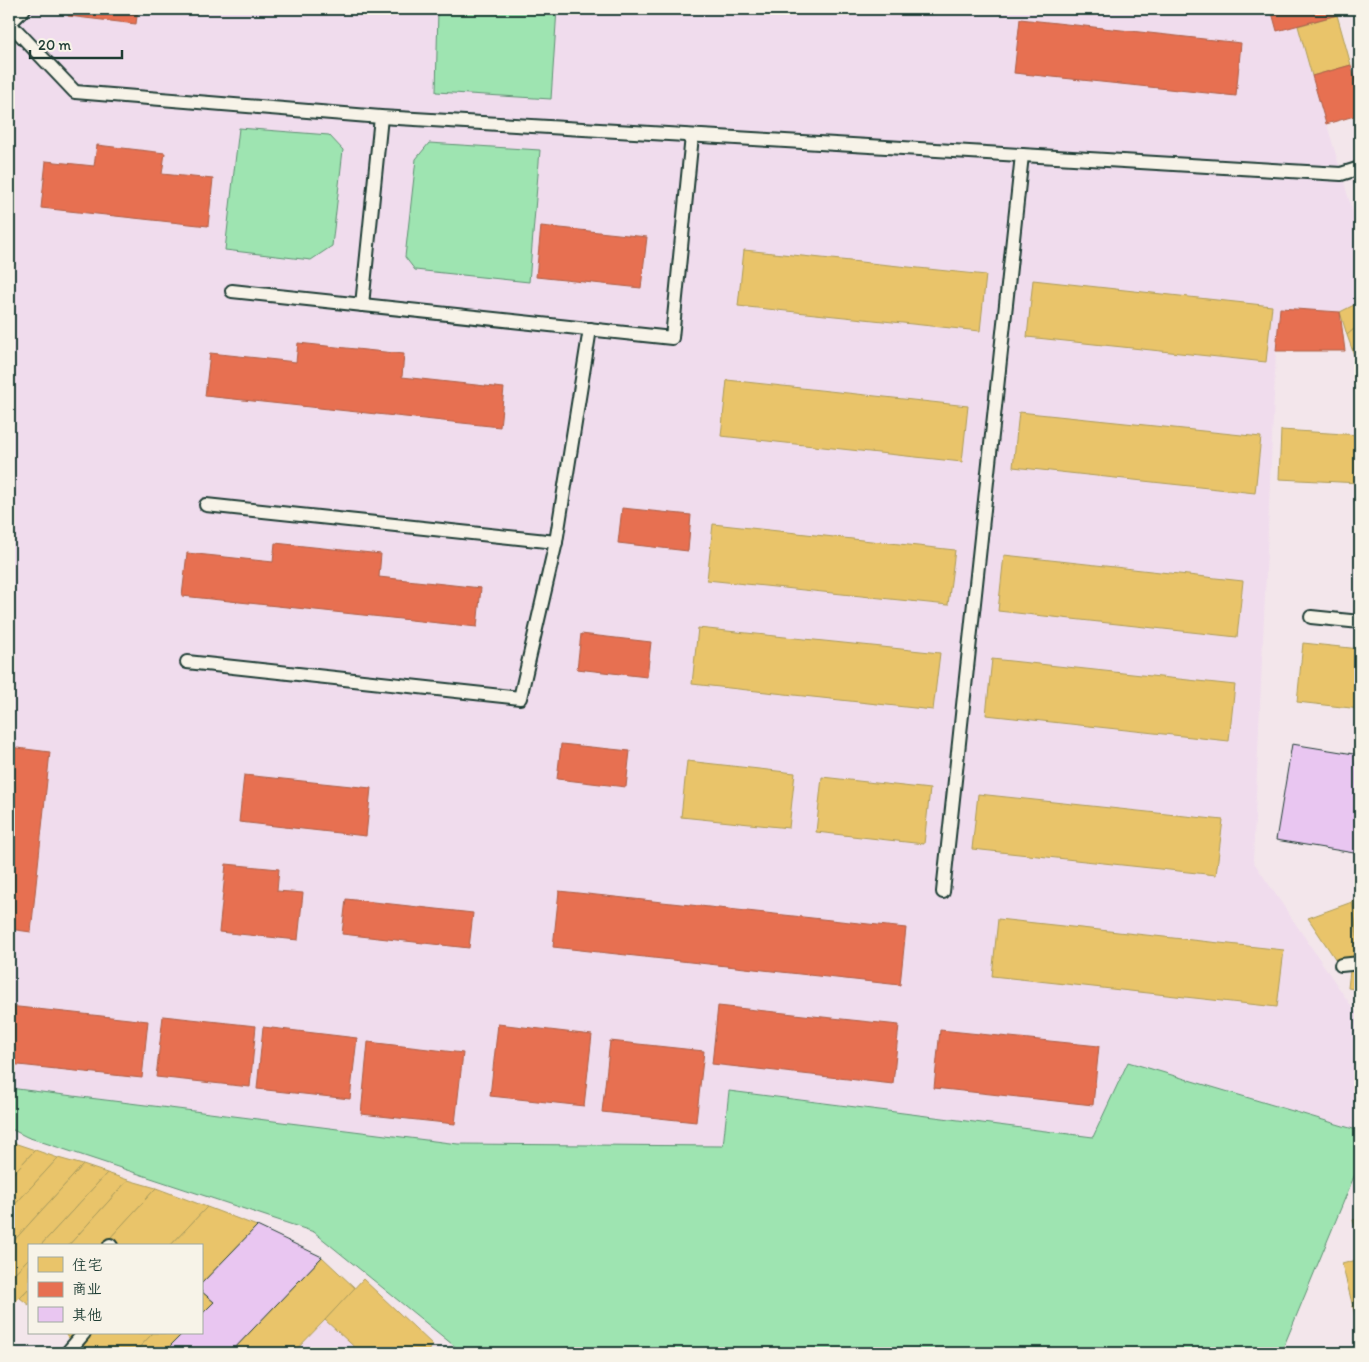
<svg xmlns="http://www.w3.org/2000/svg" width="1369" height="1362" font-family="Itim,'LXGW WenKai TC',sans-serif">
<rect width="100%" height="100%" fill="#f3e6eb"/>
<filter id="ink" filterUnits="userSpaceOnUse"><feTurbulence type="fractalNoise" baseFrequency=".02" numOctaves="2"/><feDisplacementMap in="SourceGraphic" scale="10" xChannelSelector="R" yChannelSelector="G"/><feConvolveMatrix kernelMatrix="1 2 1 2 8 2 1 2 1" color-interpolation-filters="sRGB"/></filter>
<g filter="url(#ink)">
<g fill="#f0dced">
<path d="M30 9H1335L1337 15 1298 26 1360 237V268L1354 279 1360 302 1340 312 1280 309 1276 351 1253 861 1360 1019V1131L1128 1062 1093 1137 729 1091 723 1146 458 1144 9 1088V106L19 18Z"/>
<path d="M363 1279 433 1345 426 1353H293Z"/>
</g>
<g fill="#9ee4b1" stroke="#5e9072">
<path d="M438 9H557L551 99 436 92Z"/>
<path d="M239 128 329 135 343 150 332 246 311 260 225 250Z"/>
<path d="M429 143 540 150 529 282 415 270 405 257 416 159Z"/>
<path d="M1128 1062 1360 1131V1162L1281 1353H463L314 1232 27 1137 9 1128V1088L458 1144 723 1146 729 1091 1093 1137Z"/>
</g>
<g fill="#e9c46a" stroke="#ac9c5a">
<path d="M1337 15 1351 65 1312 76 1298 26Z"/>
<path d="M744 250 986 275 980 331 738 306Z"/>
<path d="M1360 277V302L1354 279Z"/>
<path d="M1033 280 1272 306 1266 362 1027 337Z"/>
<path d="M1360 302V324L1347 335 1340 312Z"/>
<path d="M1360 324V346L1352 349 1347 335Z"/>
<path d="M1360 346V372L1352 349Z"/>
<path d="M727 380 968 406 962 462 721 436Z"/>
<path d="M1019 412 1261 437 1255 493 1013 467Z"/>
<path d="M1281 430 1360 435V483L1279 479Z"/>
<path d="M713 524 955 550 948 605 707 580Z"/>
<path d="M1004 555 1243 581 1237 637 998 611Z"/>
<path d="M698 628 940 653 933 710 692 684Z"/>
<path d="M1303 643 1360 649V709L1297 702Z"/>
<path d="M992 659 1235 685 1229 741 986 715Z"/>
<path d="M687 761 795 773 789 828 681 817Z"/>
<path d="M822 777 930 789 924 844 816 832Z"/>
<path d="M978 794 1223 820 1216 875 972 849Z"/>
<path d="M1360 899V951L1352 902Z"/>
<path d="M1352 902 1360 956 1336 960 1308 918Z"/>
<path d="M998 919 1284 950 1277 1007 992 976Z"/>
<path d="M1350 970 1360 971V990L1348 988Z"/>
<path d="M11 1142 35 1150 9 1178V1145Z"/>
<path d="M35 1150 58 1158 9 1211V1178Z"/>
<path d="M58 1158 83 1165 9 1246V1211Z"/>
<path d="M83 1165 107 1173 40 1246H29V1258L9 1279V1246Z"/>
<path d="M107 1173 128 1180 68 1246H40Z"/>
<path d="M128 1180 156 1188 103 1246H68Z"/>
<path d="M156 1188 207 1207 170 1246H118L110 1238Z"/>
<path d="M207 1207 257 1226 201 1284V1246H170Z"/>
<path d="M1360 1218V1243L1353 1220Z"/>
<path d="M322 1257 355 1288 325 1320 293 1353H230Z"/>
<path d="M29 1258V1288L13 1304 9 1300V1279Z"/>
<path d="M1360 1259V1301L1352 1303 1342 1264Z"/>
<path d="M363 1279 433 1345 426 1353H361L325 1320Z"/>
<path d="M29 1288V1305L20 1298Z"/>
<path d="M201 1291 214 1302 201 1315Z"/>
<path d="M1360 1301V1334L1352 1303Z"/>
<path d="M64 1333H81L73 1342Z"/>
<path d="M86 1333H153L134 1353H91L79 1341Z"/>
<path d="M153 1333H183L163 1353H134Z"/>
</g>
<g fill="#e76f51" stroke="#ab6048">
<path d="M68 9H138L136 24 68 16Z"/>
<path d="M1271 9H1335L1337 15 1277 31Z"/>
<path d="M1020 19 1241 43 1236 96 1014 73Z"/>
<path d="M1351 65 1360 96 1358 115 1326 124 1312 76Z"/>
<path d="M97 145 165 153 162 174 213 179 208 226 41 208 46 161 94 166Z"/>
<path d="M1360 216V237L1355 218Z"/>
<path d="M541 226 647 237 641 288 536 277Z"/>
<path d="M1280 308 1340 312 1345 351H1276Z"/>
<path d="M298 343 404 354 402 377 504 388 500 427 205 396 210 353 296 362Z"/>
<path d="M622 508 691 515 688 551 618 543Z"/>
<path d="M275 543 381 554 379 577 481 588 477 627 182 596 187 553 273 562Z"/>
<path d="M581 634 651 642 647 677 577 669Z"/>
<path d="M561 744 630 751 626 787 557 779Z"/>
<path d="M9 747 50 752 31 932 9 929Z"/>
<path d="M244 775 371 788 366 836 239 822Z"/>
<path d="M226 864 279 869 277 891 303 893 298 940 219 932Z"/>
<path d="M559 891 906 928 900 985 553 947Z"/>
<path d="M346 899 473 913 469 948 342 934Z"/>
<path d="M9 1006 148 1021 142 1078 9 1064Z"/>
<path d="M718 1006 899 1025 893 1084 712 1064Z"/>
<path d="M163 1016 256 1026 250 1087 156 1077Z"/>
<path d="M498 1024 592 1035 584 1106 490 1096Z"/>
<path d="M263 1027 357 1038 350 1099 257 1089Z"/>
<path d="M940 1030 1099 1046 1093 1105 934 1088Z"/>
<path d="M610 1041 704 1051 696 1122 602 1112Z"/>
<path d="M368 1042 463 1053 455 1124 361 1114Z"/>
</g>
<g fill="#e9c6f1" stroke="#1f3d34">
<path d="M1292 744 1360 755V854L1276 840Z"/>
<path d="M257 1226 322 1257 230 1353H163L183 1333H201V1315L214 1302 201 1291V1284Z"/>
</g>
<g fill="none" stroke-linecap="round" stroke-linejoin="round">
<g stroke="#1f3d34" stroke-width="16">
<g id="service">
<path d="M9 24 24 9"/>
<path d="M9 26 17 31 75 92 381 117 1341 174 1360 168"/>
<path d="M232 291 672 338 692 136"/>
<path d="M362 305 381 117"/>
<path d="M206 505 556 542"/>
<path d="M1311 617 1360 622"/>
<path d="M187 662 520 698 556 542 590 329"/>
<path d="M943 892 1022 155"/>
<path d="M1341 965 1360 963"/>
<path d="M110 1245 111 1246"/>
<path d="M67 1353 84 1333"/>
</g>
</g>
<use href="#service" stroke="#f7f3e8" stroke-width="12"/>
</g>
</g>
<rect width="1369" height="1362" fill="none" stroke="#f7f3e8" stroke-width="30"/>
<rect x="15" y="15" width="1339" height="1332" fill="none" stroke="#1f3d34" stroke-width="2" filter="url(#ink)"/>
<rect x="28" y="1244" width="175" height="90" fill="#f7f3e8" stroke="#a1aaa0"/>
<rect x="38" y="1257" width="25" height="15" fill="#e9c46a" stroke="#a1aaa0"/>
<text x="72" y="1270" font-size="15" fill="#1f3d34">住宅</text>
<rect x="38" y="1282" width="25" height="15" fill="#e76f51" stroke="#a1aaa0"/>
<text x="72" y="1294" font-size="15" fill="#1f3d34">商业</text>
<rect x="38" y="1307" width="25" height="15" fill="#e9c6f1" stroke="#a1aaa0"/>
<text x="72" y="1320" font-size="15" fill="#1f3d34">其他</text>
<path d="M30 50v8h92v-8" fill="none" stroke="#1f3d34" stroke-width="2.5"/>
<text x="38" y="50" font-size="15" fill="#1f3d34" stroke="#f7f3e8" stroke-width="4" paint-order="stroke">20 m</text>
</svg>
